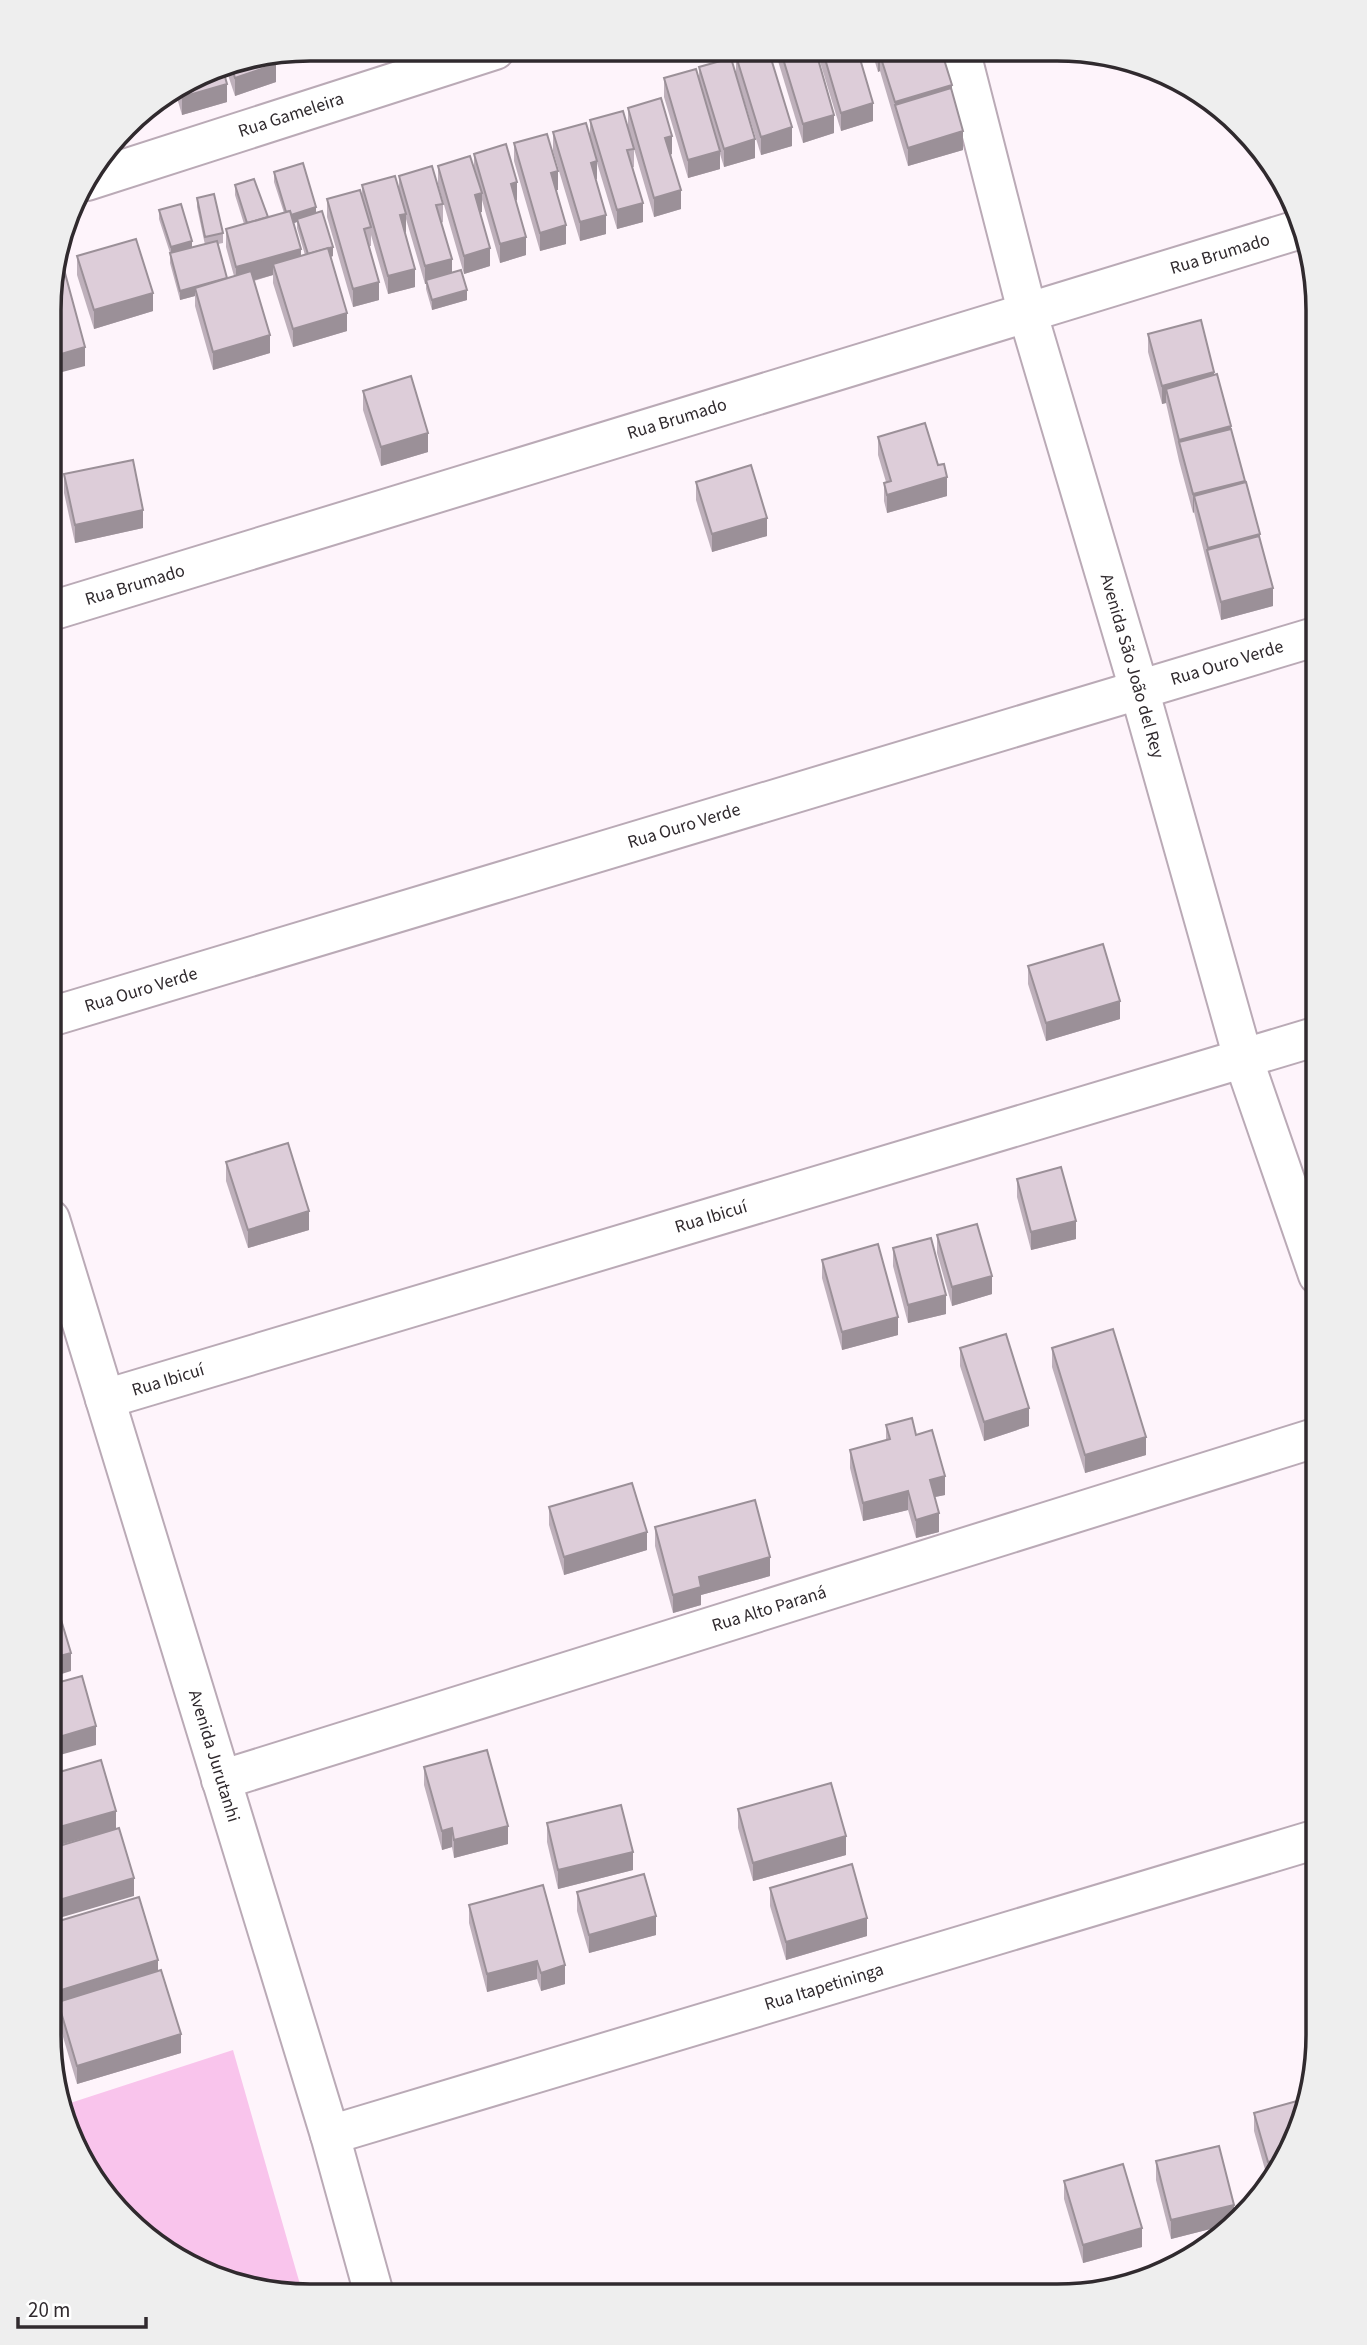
<svg xmlns="http://www.w3.org/2000/svg" width="1367" height="2345" font-family="'Source Sans 3',sans-serif">
<rect width="100%" height="100%" fill="#fef4fb"/>
<path fill="#f9c4ec" d="M233 2050 297 2274 303 2294C209 2294 120 2234 79 2151 71 2136 64 2122 61 2106Z"/>
<g fill="none" stroke-linecap="round" stroke-linejoin="round">
<g stroke="#baaab6" stroke-width="42">
<g id="minor">
<path d="M961 53 1027 311 1139 689 1243 1058 1318 1275"/>
<path d="M87 181 495 50"/>
<path d="M51 611 1304 228"/>
<path d="M50 1017 1318 636"/>
<path d="M50 1219 330 2135 374 2294"/>
<path d="M105 1399 1318 1036"/>
<path d="M221 1780 1318 1437"/>
<path d="M330 2135 1317 1839"/>
</g>
</g>
<use href="#minor" stroke="#fff" stroke-width="38"/>
</g>
<g fill="#beb0bb" fill-rule="evenodd">
<path d="M778 52H816L834 133 803 143 778 61Z"/>
<path d="M817 52H858L873 121 841 131Z"/>
<path d="M872 52 942 53 952 93 963 150 908 166 880 71 878 72Z"/>
<path d="M273 56 276 82 235 96 225 66Z"/>
<path d="M736 56 792 146 761 155 736 74Z"/>
<path d="M699 67 755 158 724 167 720 154V169L688 178 664 97V78L699 80Z"/>
<path d="M211 69 227 102 182 115 175 91Z"/>
<path d="M628 108 672 154 670 155 681 209 654 217 634 149V167H632L643 222 617 229 597 163V179H596L606 234 580 241 553 151V132L590 136V120L628 126Z"/>
<path d="M514 143 558 190H556L566 244 540 251 514 161Z"/>
<path d="M474 154 517 200 516 201 526 255 500 263 482 200V212H480L490 266 464 274 438 184V166L474 167Z"/>
<path d="M274 172 316 213 333 256 331 257 347 331 293 347 273 283V275L254 281 270 353 213 370 195 306V296L180 300 170 263V253L159 219V210L192 248 205 245 197 207V198L223 233V243L218 244 227 278 234 276 226 247V229L244 224 235 195V185L268 217 284 213 274 182ZM297 222V228L305 255 301 256 294 223Z"/>
<path d="M399 176 443 204V222L441 223 452 272 467 300 432 310 426 289V284H425L406 219V232L404 233 415 287 388 294 371 235V246H369L379 300 353 307 327 217V199L362 196V185L399 190Z"/>
<path d="M77 256 153 311 94 329 77 275Z"/>
<path d="M1148 334 1214 375 1231 429 1260 539 1273 606 1221 620 1194 512 1193 513 1179 461 1166 403 1162 404 1148 352Z"/>
<path d="M363 391 428 452 381 466 363 410Z"/>
<path d="M878 437 947 496 887 513 884 501V483L886 482 878 455Z"/>
<path d="M64 474 143 528 75 543 64 493Z"/>
<path d="M696 482 767 536 712 552 696 500Z"/>
<path d="M1028 966 1120 1019 1046 1041 1028 984Z"/>
<path d="M226 1162 309 1230 248 1248 226 1181Z"/>
<path d="M1017 1179 1076 1239 1031 1250 1017 1197Z"/>
<path d="M937 1235 992 1294 952 1306 937 1253Z"/>
<path d="M893 1248 946 1314 908 1323 893 1266Z"/>
<path d="M822 1260 898 1335 842 1350 822 1278Z"/>
<path d="M960 1348 1029 1426 984 1441 960 1366Z"/>
<path d="M1052 1348 1146 1455 1085 1473 1052 1367Z"/>
<path d="M886 1425 916 1435 945 1495 935 1497 939 1532 916 1538 908 1510 863 1521 850 1468V1450L886 1440Z"/>
<path d="M549 1507 647 1550 564 1575 549 1525Z"/>
<path d="M655 1527 770 1576 701 1595V1605L673 1613 655 1546Z"/>
<path d="M424 1767 508 1844 454 1858 452 1847 442 1850 424 1785Z"/>
<path d="M738 1809 846 1855 753 1881 738 1828Z"/>
<path d="M547 1823 633 1870 558 1889 547 1842Z"/>
<path d="M770 1888 867 1936 786 1960 770 1906Z"/>
<path d="M577 1892 656 1935 589 1953 577 1911Z"/>
<path d="M469 1905 565 1984 541 1991 537 1979 487 1992 469 1923Z"/>
<path d="M49 1924 158 1971 181 2053 77 2084 58 2020V2009L55 2010 49 1992Z"/>
<path d="M1254 2113 1304 2119 1272 2179 1268 2180 1254 2131Z"/>
<path d="M1156 2161 1234 2223 1171 2239 1156 2180Z"/>
<path d="M1064 2181 1142 2247 1083 2263 1064 2199Z"/>
</g>
<g fill="#9b9098">
<path d="M878 53H935L880 55V71L878 72Z"/>
<path d="M276 64V82L235 96V78Z"/>
<path d="M227 84V102L182 115V97Z"/>
<path d="M952 85V103L895 105V102Z"/>
<path d="M873 103V121L841 131V113Z"/>
<path d="M834 115V133L803 143V124Z"/>
<path d="M792 127V146L761 155V137Z"/>
<path d="M963 131V150L908 166V148Z"/>
<path d="M672 136V154L665 156V138Z"/>
<path d="M755 139V158L724 167V149Z"/>
<path d="M720 151V169L688 178V160Z"/>
<path d="M597 161V179L591 181V163Z"/>
<path d="M558 171V190L551 191V173Z"/>
<path d="M517 182V200L511 202V184Z"/>
<path d="M681 190V209L654 217V198Z"/>
<path d="M482 193V212L475 214V195Z"/>
<path d="M643 203V222L617 229V210Z"/>
<path d="M316 207V217L297 219V222L288 225V216Z"/>
<path d="M406 214V232L400 234V215Z"/>
<path d="M606 215V234L580 241V222Z"/>
<path d="M566 225V244L540 251V233Z"/>
<path d="M526 237V255L500 263V244Z"/>
<path d="M192 241V250L171 256V247Z"/>
<path d="M333 247V256L308 263V254Z"/>
<path d="M490 248V266L464 274V256Z"/>
<path d="M301 249V268L273 264V275L236 285V267Z"/>
<path d="M452 259V277L426 280V284H425V266Z"/>
<path d="M415 269V287L388 294V276Z"/>
<path d="M227 278 195 288V296L180 300V291Z"/>
<path d="M379 282V300L353 307V289Z"/>
<path d="M467 290V300L432 310V300Z"/>
<path d="M153 293V311L94 329V310Z"/>
<path d="M347 313V331L293 347V329Z"/>
<path d="M270 335V353L213 370V352Z"/>
<path d="M85 347V366L51 375V357Z"/>
<path d="M1214 372V390L1166 389V403L1162 404V386Z"/>
<path d="M1231 426V444L1179 442V440Z"/>
<path d="M428 433V452L381 466V447Z"/>
<path d="M947 477V496L887 513V495Z"/>
<path d="M1245 481V499L1194 496V512L1193 513V494Z"/>
<path d="M143 510V528L75 543V525Z"/>
<path d="M767 518V536L712 552V534Z"/>
<path d="M1260 534V552H1208V548Z"/>
<path d="M1273 588V606L1221 620V602Z"/>
<path d="M1120 1001V1019L1046 1041V1023Z"/>
<path d="M309 1211V1230L248 1248V1230Z"/>
<path d="M1076 1221V1239L1031 1250V1232Z"/>
<path d="M992 1276V1294L952 1306V1287Z"/>
<path d="M946 1295V1314L908 1323V1305Z"/>
<path d="M898 1317V1335L842 1350V1332Z"/>
<path d="M1029 1408V1426L984 1441V1422Z"/>
<path d="M1146 1437V1455L1085 1473V1455Z"/>
<path d="M945 1476V1495L930 1498V1480Z"/>
<path d="M908 1491V1510L863 1521V1503Z"/>
<path d="M939 1513V1532L916 1538V1520Z"/>
<path d="M647 1532V1550L564 1575V1557Z"/>
<path d="M770 1557V1576L701 1595V1605L673 1613V1595L699 1577Z"/>
<path d="M71 1653V1671L49 1678V1659Z"/>
<path d="M96 1726V1745L49 1758V1740Z"/>
<path d="M116 1811V1829L49 1848V1830Z"/>
<path d="M508 1826V1844L454 1858V1840Z"/>
<path d="M452 1828V1847L442 1850V1831Z"/>
<path d="M846 1836V1855L753 1881V1863Z"/>
<path d="M633 1852V1870L558 1889V1870Z"/>
<path d="M134 1878V1896L49 1921V1903Z"/>
<path d="M656 1916V1935L589 1953V1935Z"/>
<path d="M867 1918V1936L786 1960V1942Z"/>
<path d="M158 1960V1978L58 2002V2009L55 2010V1992Z"/>
<path d="M537 1961V1979L487 1992V1974Z"/>
<path d="M565 1965V1984L541 1991V1973Z"/>
<path d="M181 2034V2053L77 2084V2066Z"/>
<path d="M1283 2158 1272 2179 1268 2180V2162Z"/>
<path d="M1234 2205V2223L1171 2239V2220Z"/>
<path d="M1142 2228V2247L1083 2263V2245Z"/>
</g>
<g fill="#ddcdd9" stroke="#9b9098" stroke-width="2">
<path d="M749 52H769L792 127 761 137 736 56Z"/>
<path d="M781 52H816L834 115 803 124Z"/>
<path d="M823 52H858L873 103 841 113Z"/>
<path d="M888 53H942L952 85 895 102 880 55Z"/>
<path d="M273 56 276 64 235 78 231 65Z"/>
<path d="M731 58 755 139 724 149 699 67Z"/>
<path d="M222 66 227 84 182 97 180 88 211 69Z"/>
<path d="M696 69 720 151 688 160 664 78Z"/>
<path d="M951 88 963 131 908 148 895 105Z"/>
<path d="M661 98 672 136 665 138 681 190 654 198 628 108Z"/>
<path d="M623 111 634 149 627 150 643 203 617 210 590 120Z"/>
<path d="M586 123 597 161 591 163 606 215 580 222 553 132Z"/>
<path d="M547 134 558 171 551 173 566 225 540 233 514 143Z"/>
<path d="M506 144 517 182 511 184 526 237 500 244 474 154Z"/>
<path d="M470 156 482 193 475 195 490 248 464 256 438 166Z"/>
<path d="M303 163 316 207 291 215 290 211 286 212 274 172Z"/>
<path d="M432 166 443 204 436 205 452 259 425 266 399 176Z"/>
<path d="M395 176 406 214 400 215 415 269 388 276 362 185Z"/>
<path d="M254 179 268 217 247 223 235 185Z"/>
<path d="M360 190 371 227 364 229 379 282 353 289 327 199Z"/>
<path d="M214 194 223 233 205 237 197 198Z"/>
<path d="M181 204 192 241 171 247 159 210Z"/>
<path d="M290 211 301 249 236 267 226 229Z"/>
<path d="M322 211 333 247 308 254 297 219Z"/>
<path d="M136 239 153 293 94 310 77 256Z"/>
<path d="M217 241 227 278 180 291 170 253Z"/>
<path d="M328 248 347 313 293 329 273 264Z"/>
<path d="M62 262 85 347 51 357V276L55 264Z"/>
<path d="M461 270 467 290 432 300 426 280Z"/>
<path d="M251 271 270 335 213 352 195 288Z"/>
<path d="M1201 320 1214 372 1162 386 1148 334Z"/>
<path d="M1217 374 1231 426 1179 440 1166 389Z"/>
<path d="M411 376 428 433 381 447 363 391Z"/>
<path d="M925 423 938 465 944 464 947 477 887 495 884 483 891 481 878 437Z"/>
<path d="M1231 429 1245 481 1193 494 1179 442Z"/>
<path d="M133 460 143 510 75 525 64 474Z"/>
<path d="M751 465 767 518 712 534 696 482Z"/>
<path d="M1246 482 1260 534 1208 548 1194 496Z"/>
<path d="M1259 536 1273 588 1221 602 1207 550Z"/>
<path d="M1103 944 1120 1001 1046 1023 1028 966Z"/>
<path d="M288 1143 309 1211 248 1230 226 1162Z"/>
<path d="M1061 1167 1076 1221 1031 1232 1017 1179Z"/>
<path d="M977 1224 992 1276 952 1287 937 1235Z"/>
<path d="M931 1238 946 1295 908 1305 893 1248Z"/>
<path d="M878 1244 898 1317 842 1332 822 1260Z"/>
<path d="M1113 1329 1146 1437 1085 1455 1052 1348Z"/>
<path d="M1006 1334 1029 1408 984 1422 960 1348Z"/>
<path d="M912 1418 916 1435 932 1430 945 1476 930 1480 939 1513 916 1520 908 1491 863 1503 850 1450 890 1439 886 1425Z"/>
<path d="M632 1483 647 1532 564 1557 549 1507Z"/>
<path d="M755 1500 770 1557 699 1577 701 1587 673 1595 655 1527Z"/>
<path d="M56 1603 71 1653 49 1659 50 1605Z"/>
<path d="M82 1676 96 1726 49 1740V1685Z"/>
<path d="M487 1750 508 1826 454 1840 452 1828 442 1831 424 1767Z"/>
<path d="M101 1760 116 1811 49 1830V1775Z"/>
<path d="M831 1783 846 1836 753 1863 738 1809Z"/>
<path d="M621 1805 633 1852 558 1870 547 1823Z"/>
<path d="M119 1828 134 1878 49 1903V1849Z"/>
<path d="M852 1864 867 1918 786 1942 770 1888Z"/>
<path d="M644 1874 656 1916 589 1935 577 1892Z"/>
<path d="M543 1885 565 1965 541 1973 537 1961 487 1974 469 1905Z"/>
<path d="M139 1897 158 1960 55 1992 49 1973V1924Z"/>
<path d="M161 1970 181 2034 77 2066 58 2002Z"/>
<path d="M1308 2098 1304 2119 1283 2158 1268 2162 1254 2113Z"/>
<path d="M1219 2146 1234 2205 1171 2220 1156 2161Z"/>
<path d="M1123 2164 1142 2228 1083 2245 1064 2181Z"/>
</g>
<g text-anchor="middle" dominant-baseline="central" stroke-width="5" stroke-linejoin="round" paint-order="stroke">
<g font-size="18" fill="#302a2e" stroke="#fff">
<text transform="translate(291 115) rotate(-18)">Rua Gameleira</text>
<text transform="translate(1220 254) rotate(-17)">Rua Brumado</text>
<text transform="translate(677 419) rotate(-17)">Rua Brumado</text>
<text transform="translate(135 585) rotate(-17)">Rua Brumado</text>
<text transform="translate(1227 663) rotate(-17)">Rua Ouro Verde</text>
<text transform="translate(1132 666) rotate(74)">Avenida São João del Rey</text>
<text transform="translate(684 826) rotate(-17)">Rua Ouro Verde</text>
<text transform="translate(141 990) rotate(-17)">Rua Ouro Verde</text>
<text transform="translate(711 1217) rotate(-17)">Rua Ibicuí</text>
<text transform="translate(168 1380) rotate(-17)">Rua Ibicuí</text>
<text transform="translate(769 1609) rotate(-17)">Rua Alto Paraná</text>
<text transform="translate(214 1756) rotate(73)">Avenida Jurutanhi</text>
<text transform="translate(824 1987) rotate(-17)">Rua Itapetininga</text>
</g>
</g>
<path d="M0 0H1367V2345H0ZM310 61H1057A249 249 0 0 1 1306 310V2035A249 249 0 0 1 1057 2284H310A249 249 0 0 1 61 2035V310A249 249 0 0 1 310 61Z" fill="#eee" fill-rule="evenodd"/>
<path fill="none" stroke="#302a2e" stroke-width="3.5" d="M310 61H1057A249 249 0 0 1 1306 310V2035A249 249 0 0 1 1057 2284H310A249 249 0 0 1 61 2035V310A249 249 0 0 1 310 61Z"/>
<path d="M18 2317v10h128v-10" fill="none" stroke="#302a2e" stroke-width="3.5"/>
<text x="28" y="2317" font-size="21" fill="#302a2e" stroke="#ffffff" stroke-width="5" paint-order="stroke">20 m</text>
</svg>
